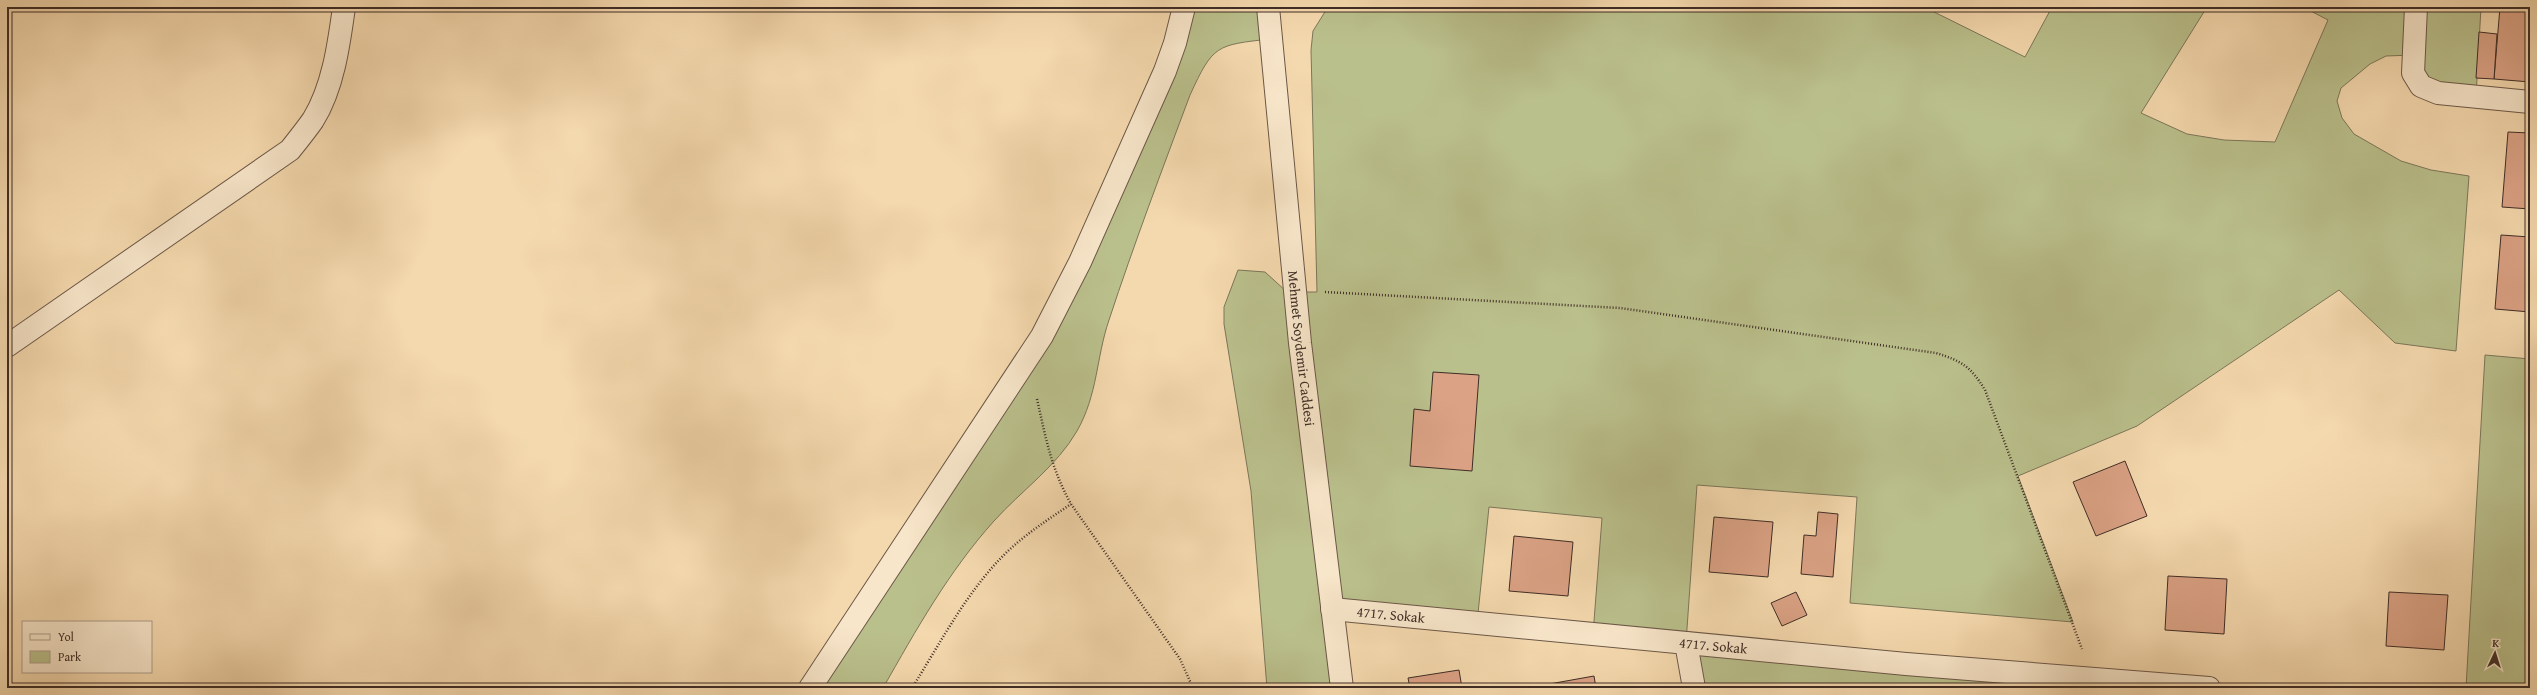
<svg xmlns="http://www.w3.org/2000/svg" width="2537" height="695" font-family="'Gentium Book Plus',serif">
<rect width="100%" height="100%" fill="#f5d9ae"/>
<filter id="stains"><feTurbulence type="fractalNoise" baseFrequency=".005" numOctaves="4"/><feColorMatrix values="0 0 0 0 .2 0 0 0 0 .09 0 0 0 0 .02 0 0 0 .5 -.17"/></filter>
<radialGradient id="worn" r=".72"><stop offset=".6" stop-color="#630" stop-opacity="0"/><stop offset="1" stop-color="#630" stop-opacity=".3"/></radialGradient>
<g fill="#bac08c" stroke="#7c7659">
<path d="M1184 7H1268L1270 39C1216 45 1213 45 1190 95 1162 170 1134 244 1109 320 1096 358 1098 394 1077 431 1057 466 1021 491 994 521 949 571 916 630 883 688H810L1028 358Z"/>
<path d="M1328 7H1924L2025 57 2052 7H2207L2141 113 2187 134 2224 140 2275 142 2328 20 2303 7H2481L2476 97 2438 93 2414 55 2386 56 2370 64 2341 88 2337 101 2342 118 2354 134 2401 161 2431 170 2469 176 2456 351 2395 343 2339 290 2137 426 2018 476 2073 622 1850 603 1857 497 1697 485 1686 643 2097 688H1694L1686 643 1593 634 1602 518 1489 507 1477 623 1332 609 1342 688H1267L1251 491 1224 324V307L1238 270 1265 272 1287 292H1317L1311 50 1313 31Z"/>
<path d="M2485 355 2530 359V688H2466Z"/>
</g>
<g fill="#dba285" stroke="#3f2d26">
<path d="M2500 7H2530V82L2494 79Z"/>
<path d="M2479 32 2497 34 2494 79 2476 78Z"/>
<path d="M2508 132 2530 133V209L2502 207Z"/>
<path d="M2501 235 2530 237V312L2495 309Z"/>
<path d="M1433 372 1479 375 1472 471 1410 466 1414 409 1430 411Z"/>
<path d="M2125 461 2147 516 2096 536 2073 482Z"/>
<path d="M1818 512 1838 514 1833 577 1801 574 1804 535 1816 536Z"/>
<path d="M1714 517 1773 522 1768 577 1709 572Z"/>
<path d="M1514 536 1573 542 1568 596 1509 591Z"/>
<path d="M2168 576 2227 579 2224 634 2165 630Z"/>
<path d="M1796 592 1807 615 1782 626 1771 603Z"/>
<path d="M2389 592 2448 595 2444 650 2386 646Z"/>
<path d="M1459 670 1462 688H1410L1408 678Z"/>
<path d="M1594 676 1596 688H1527Z"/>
</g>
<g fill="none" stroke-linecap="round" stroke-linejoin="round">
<g stroke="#6c5848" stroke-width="24">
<g id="minor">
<path id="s1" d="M1268 7 1300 343 1342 688"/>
<path d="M2416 7 2413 73 2421 86 2438 93 2530 102"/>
<path d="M7 346 290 150C298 140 306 130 313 120 333 88 339 44 344 7"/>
<path id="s2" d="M1332 609 1906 664 2209 688"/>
<path d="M1686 643 1694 688"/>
<path d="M810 688 1042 336 1080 262 1165 71 1175 43 1184 7"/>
</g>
</g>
<g stroke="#3f2d26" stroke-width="2.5" stroke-dasharray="1 2" stroke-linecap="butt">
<path d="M1325 292 1620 308 1936 353C1962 361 1971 367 1985 390L2082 649"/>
<path d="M1037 399C1046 439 1051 468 1071 504L1180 659 1193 688"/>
<path d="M912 688C941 642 968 589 1008 551 1027 533 1049 519 1071 504"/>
</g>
<use href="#minor" stroke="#f8e6ca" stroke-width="22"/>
</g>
<g text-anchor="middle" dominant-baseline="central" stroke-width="3" stroke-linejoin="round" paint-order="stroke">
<g font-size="14" fill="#3f2d26" stroke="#f8e6ca">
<text stroke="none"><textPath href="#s1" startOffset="343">Mehmet Soydemir Caddesi</textPath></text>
<text stroke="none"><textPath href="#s2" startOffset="59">4717. Sokak</textPath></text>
<text stroke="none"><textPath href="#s2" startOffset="383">4717. Sokak</textPath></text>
</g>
</g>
<rect width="2537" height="695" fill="none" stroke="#f5d9ae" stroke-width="24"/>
<rect x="8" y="8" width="2521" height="679" fill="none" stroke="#3f2d26" stroke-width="2"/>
<rect x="12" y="12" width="2513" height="671" fill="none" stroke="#3f2d26"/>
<rect x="22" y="621" width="130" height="52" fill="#f8e6ca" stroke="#ae9c88"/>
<rect x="30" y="634" width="20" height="6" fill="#f8e6ca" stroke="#ae9c88"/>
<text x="58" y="641" font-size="12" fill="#3f2d26">Yol</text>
<rect x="30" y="651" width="20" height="12" fill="#bac08c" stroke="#ae9c88"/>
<text x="58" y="661" font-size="12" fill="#3f2d26">Park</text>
<g transform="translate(2495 653) rotate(4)" stroke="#f8e6ca" stroke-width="3" paint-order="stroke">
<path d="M0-3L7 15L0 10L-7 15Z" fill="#3f2d26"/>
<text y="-6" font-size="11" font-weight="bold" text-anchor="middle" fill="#3f2d26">K</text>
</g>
<rect width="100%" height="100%" filter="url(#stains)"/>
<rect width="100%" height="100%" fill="url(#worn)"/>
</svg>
